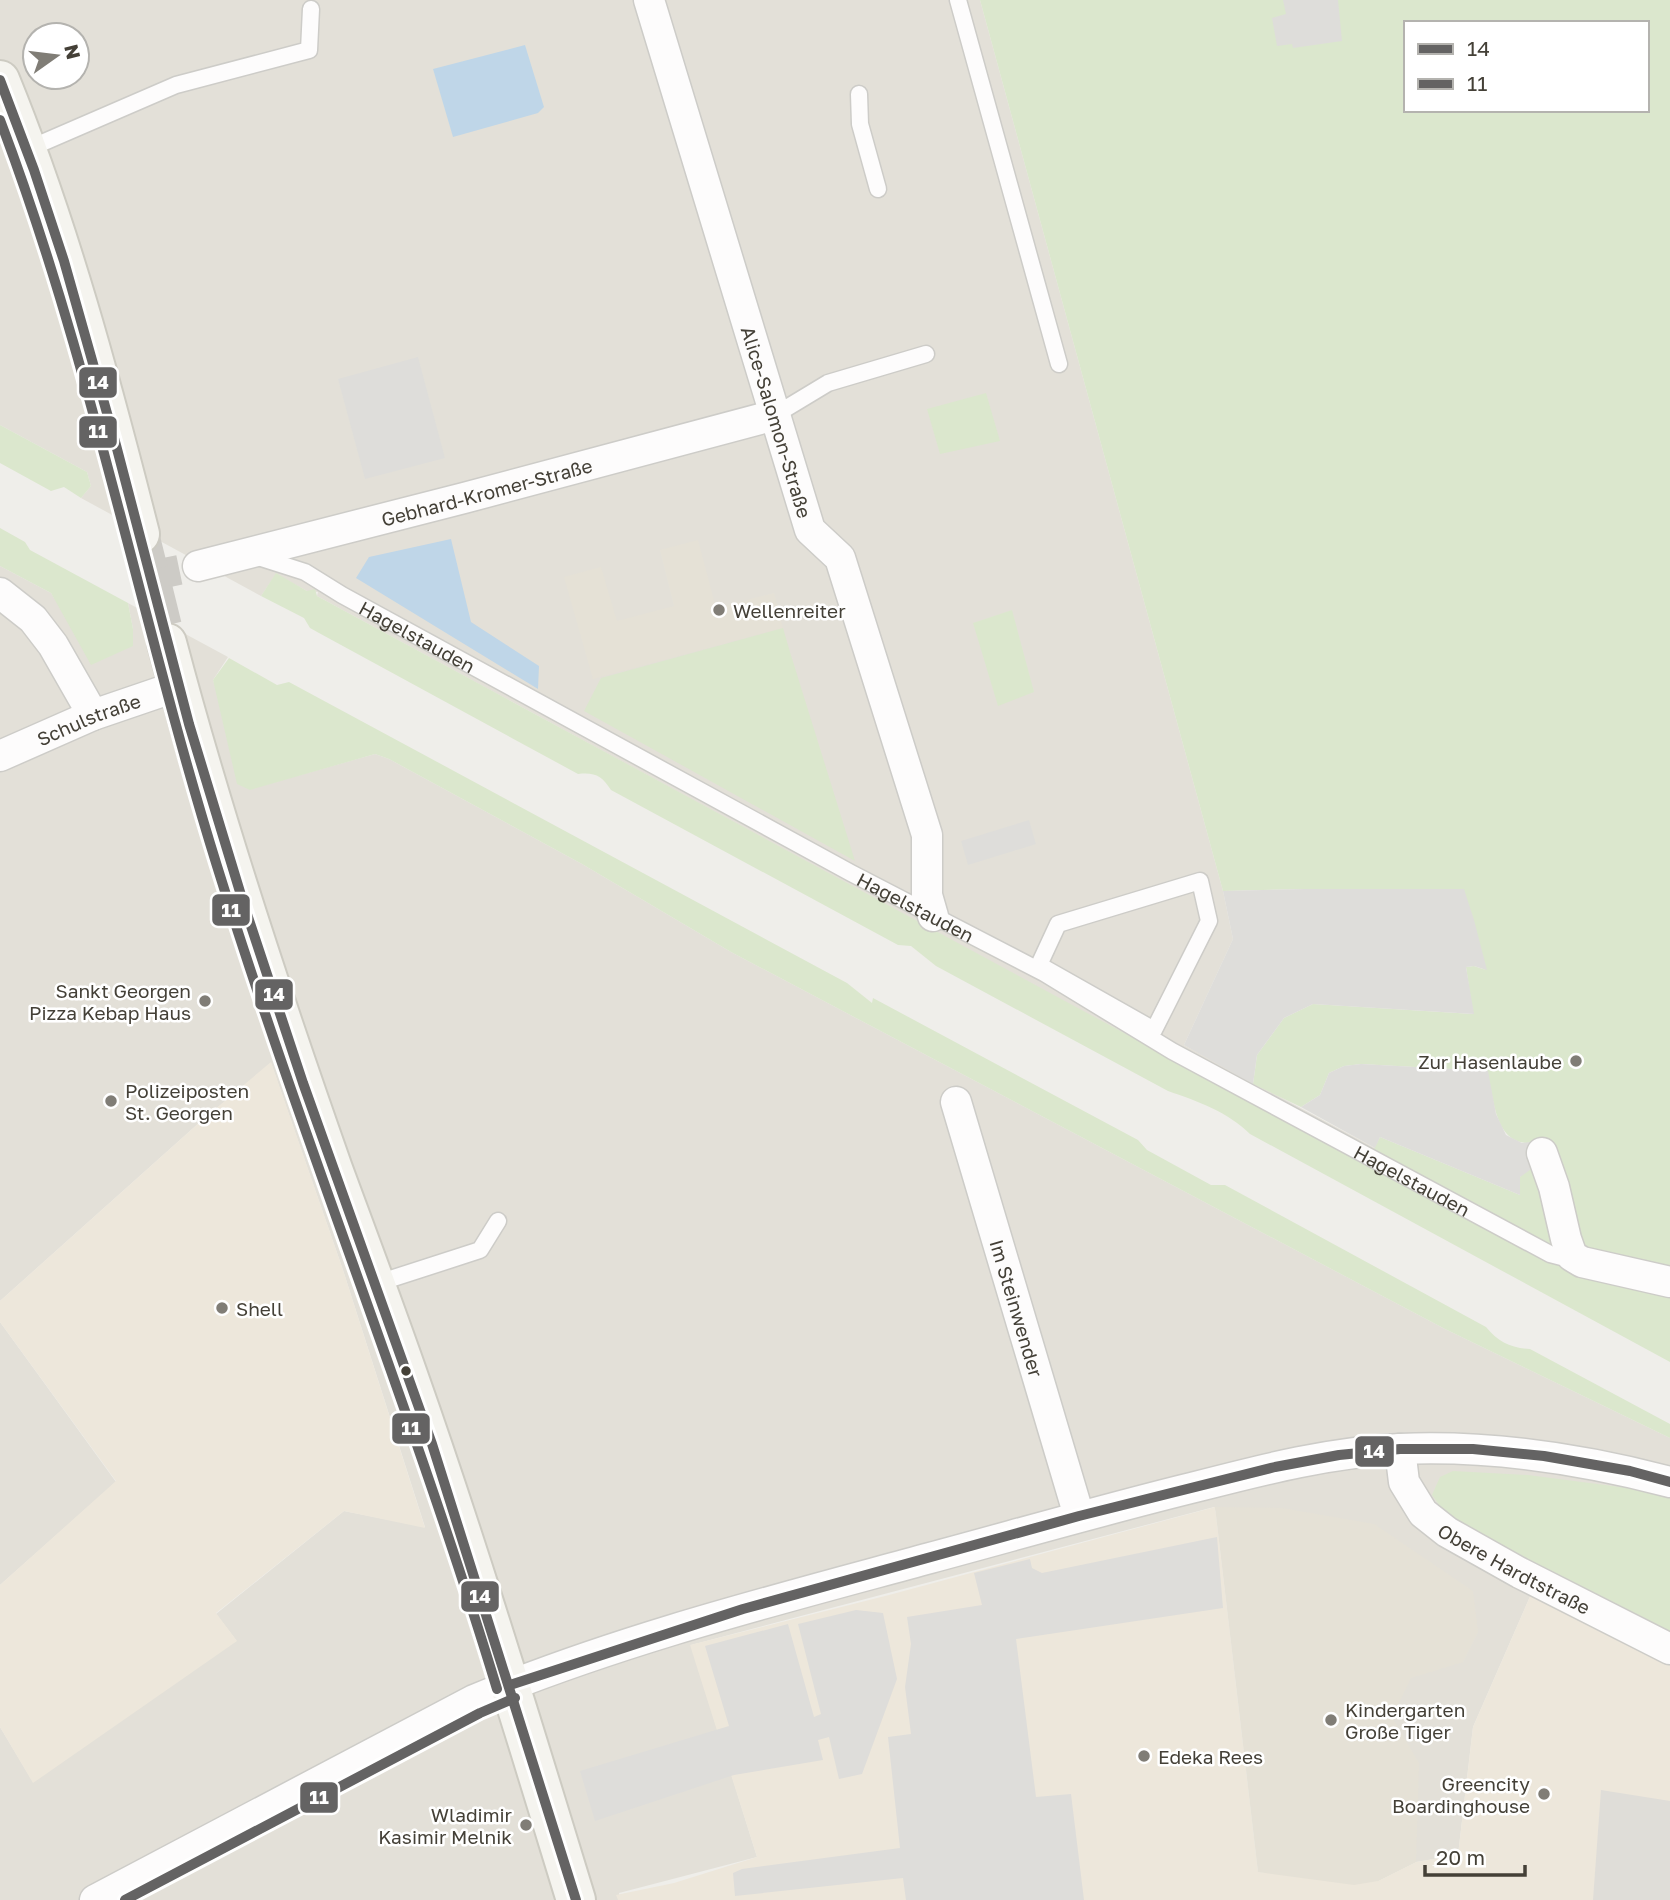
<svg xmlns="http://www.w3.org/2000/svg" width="1670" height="1900" font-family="'Golos Text',sans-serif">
<rect width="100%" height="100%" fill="#efeeea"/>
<g fill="#e3e0d8" fill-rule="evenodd">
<path d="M0 0H980L1223 891 1233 939 1184 1045 1375 1148 1366 1165 317 596 318 592 307 591 276 574 261 596 81 498 91 486 87 472 0 425ZM35 35H77V77H35Z"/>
<path d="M0 566 51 593 66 616 133 629 128 603 228 657 213 680 250 789 375 754 389 759 582 864 731 952 1445 1329 1670 1438V1497L1651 1491 1542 1569 1473 1727 1458 1855 1416 1862 1378 1881 1214 1507 691 1645 757 1857 619 1893 620 1900H0V1727L33 1782 236 1640 216 1614 344 1511 425 1527 343 1270 271 1063 200 1122 0 1301Z"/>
<path d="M0 1322 116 1482 0 1585Z"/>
</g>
<g fill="#ede7db">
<path d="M271 1062 343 1270 425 1528 344 1511 216 1613 237 1641 33 1783 0 1727V1585L116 1481 0 1322V1301L200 1122Z"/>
<path d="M1215 1507 1258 1872 1378 1881 1416 1862 1458 1855 1473 1727 1542 1569 1670 1633V1900H618L616 1895 674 1883 757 1857 690 1645 889 1595Z"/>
</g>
<path fill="#dfddd8" d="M1601 1790 1670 1801V1900H1593Z"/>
<g fill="#e5e1d6">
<path d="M698 540 716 608 774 593 783 628 593 679 564 577 601 567 617 621 674 606 660 550Z"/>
<path d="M1215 1507 1282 1508 1374 1524 1473 1591 1478 1632 1463 1662 1411 1678 1392 1717 1419 1763 1416 1862 1378 1881 1354 1885 1258 1872Z"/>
</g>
<g fill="#dbe7cd" fill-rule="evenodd">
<path d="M980 0H1670V1362L1250 1134C1228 1112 1197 1101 1168 1091L936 966 911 946 898 945 611 790C602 776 595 772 578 774L319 633 310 628 304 618 261 596 276 573 307 591 315 589 317 596 1366 1164 1380 1137 1520 1195V1177L1533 1154 1530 1143C1494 1144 1494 1097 1487 1071L1361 1064 1344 1066 1329 1073 1320 1095 1301 1107 1253 1084 1257 1055 1284 1018 1313 1004 1473 1014 1466 967 1474 966 1486 970 1305 889 1223 891ZM1406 23H1647V110H1406Z"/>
<path d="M986 393 1000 441 940 454 927 409Z"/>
<path d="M0 425 87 472 91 486 81 498 64 487 51 491 0 463Z"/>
<path d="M0 528 25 542 30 550 128 603 133 629V646L91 665 51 593 0 566Z"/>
<path d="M1012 610 1034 692 998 706 973 623Z"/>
<path d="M783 628 790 652 855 861 584 711 601 678Z"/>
<path d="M229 658 277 685 289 682 847 983 872 1003 873 998 1138 1140 1147 1150 1211 1185H1225L1486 1327C1498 1342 1511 1348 1530 1349L1670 1424V1438L1445 1329 731 952 582 864 389 759 375 754 250 790 237 784 213 680Z"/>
<path d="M1453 1471 1528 1475 1651 1491 1670 1497V1633L1578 1590 1447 1516 1432 1495 1440 1477Z"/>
</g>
<g fill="#deddda">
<path d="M1283 0H1338L1342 41 1293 48 1292 44 1277 46 1272 18 1286 14Z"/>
<path d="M418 357 445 458 365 479 338 379Z"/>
<path d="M1029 820 1036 844 968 865 961 841Z"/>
<path d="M1305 889H1464L1474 920 1487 970 1474 966 1466 967 1474 1014 1313 1004 1284 1018 1257 1055 1253 1084 1184 1045 1233 939 1223 891Z"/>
<path d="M1361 1064 1488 1071 1496 1114 1506 1135 1522 1143 1530 1142 1534 1167 1520 1177V1195L1380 1137 1375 1148 1301 1107 1320 1095 1329 1073 1344 1066Z"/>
<path d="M1217 1537 1223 1608 1016 1639 1036 1797 1071 1794 1084 1900H906L903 1878 735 1896 733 1873 742 1869 900 1848 888 1737 911 1734 905 1687 911 1644 907 1617 982 1605 974 1573 1030 1559 1032 1568 1042 1573Z"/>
<path d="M856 1610 883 1613 897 1679 862 1774 839 1779 829 1737 818 1740 823 1760 734 1775 595 1821 580 1771 729 1726 705 1646 788 1624 814 1717 821 1714 798 1624Z"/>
</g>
<g fill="#bfd6e8">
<path d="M525 45 544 107 538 113 453 137 433 69Z"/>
<path d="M451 539 471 622 539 666 538 689 356 578 369 557Z"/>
</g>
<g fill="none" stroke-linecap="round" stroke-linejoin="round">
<path stroke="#cdcbc6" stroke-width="30" stroke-dasharray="30 15" stroke-linecap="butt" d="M150 576 198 566"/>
<path stroke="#cdcbc6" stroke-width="38" stroke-dasharray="38 19" stroke-linecap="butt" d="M140 534 167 643"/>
<g stroke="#cdccc8" stroke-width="19">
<g id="lane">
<path d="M958 0 1059 364"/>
<path d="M859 94 860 124 878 189"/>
<path d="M28 149 176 85 309 50 311 9"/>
<path d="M775 415 828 383 926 354"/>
<path id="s1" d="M255 556 305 572 342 595 851 873 1044 973 1172 1051 1550 1254 1577 1261"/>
<path d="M1200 881 1209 921 1154 1030 1039 965 1058 924Z"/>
<path d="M375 1284 480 1250 498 1221"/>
</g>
</g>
<g stroke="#cdccc8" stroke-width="33">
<g id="street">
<path id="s2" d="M649 0 810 530 840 558 927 835V895L933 916"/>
<path id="s3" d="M198 566 464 498 775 415"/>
<path d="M0 593 33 619 53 645 93 715"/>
<path id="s4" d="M0 756 93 715 178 686"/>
<path id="s5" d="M956 1102 1079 1516"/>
<path d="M1542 1153 1554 1187 1566 1239 1572 1256 1582 1262 1670 1282"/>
<path id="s6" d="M1400 1449 1404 1482 1423 1513 1447 1532 1520 1573 1670 1649"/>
<path d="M95 1900 474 1700C621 1639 776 1600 930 1558 1019 1534 1109 1508 1199 1486 1265 1469 1332 1452 1400 1449 1491 1445 1582 1459 1670 1482"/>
</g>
</g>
<g stroke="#cdcbc2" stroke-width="42">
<g id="secondary">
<path d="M0 80C60 227 101 381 140 534"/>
<path d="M167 643C214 821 272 996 333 1169 358 1237 384 1306 408 1375 469 1548 522 1724 576 1900"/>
</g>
</g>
<use href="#lane" stroke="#fdfcfc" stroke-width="16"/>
<use href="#street" stroke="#fdfcfc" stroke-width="30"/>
<use href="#secondary" stroke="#f5f4ef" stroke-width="38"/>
<g stroke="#fff" stroke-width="16">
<g id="bus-1">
<path d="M0 80 34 170 64 261 116 445 189 724 244 905 303 1083 432 1444 576 1900"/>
<path d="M510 1685 743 1609 1079 1516 1275 1467 1339 1455 1400 1449H1473L1544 1456 1630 1471 1670 1482"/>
</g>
</g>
<g stroke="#fff" stroke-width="16">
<g id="bus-2">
<path d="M0 120C92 362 140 619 217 866 303 1143 413 1412 497 1689"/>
<path d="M125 1900 480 1713 515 1698"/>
</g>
</g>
<use href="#bus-1" stroke="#646363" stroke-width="10"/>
<use href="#bus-2" stroke="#646363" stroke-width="10"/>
</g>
<g fill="#807d76" stroke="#fff" stroke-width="2.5">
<circle cx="719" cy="610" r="7"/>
<circle cx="205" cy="1001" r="7"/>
<circle cx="1576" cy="1061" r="7"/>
<circle cx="111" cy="1101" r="7"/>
<circle cx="222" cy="1308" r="7"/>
<circle cx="1331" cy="1720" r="7"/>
<circle cx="1144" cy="1756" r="7"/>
<circle cx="1544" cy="1794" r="7"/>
<circle cx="526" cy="1825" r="7"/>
</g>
<circle fill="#444037" stroke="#fff" stroke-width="2.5" cx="406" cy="1371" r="6"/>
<g text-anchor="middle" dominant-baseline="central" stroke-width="5" stroke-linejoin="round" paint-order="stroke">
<g font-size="19" fill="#444037" stroke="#fff">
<text stroke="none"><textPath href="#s2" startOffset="441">Alice-Salomon-Straße</textPath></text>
<text stroke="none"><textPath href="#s3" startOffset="298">Gebhard-Kromer-Straße</textPath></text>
<text stroke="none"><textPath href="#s1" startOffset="182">Hagelstauden</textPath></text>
<text stroke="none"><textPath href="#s4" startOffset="96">Schulstraße</textPath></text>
<text stroke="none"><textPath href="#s1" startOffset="749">Hagelstauden</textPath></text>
<text stroke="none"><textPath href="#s1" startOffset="1316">Hagelstauden</textPath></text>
<text stroke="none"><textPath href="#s5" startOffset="215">Im Steinwender</textPath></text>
<text stroke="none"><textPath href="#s6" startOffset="177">Obere Hardtstraße</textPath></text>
</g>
<g font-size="19" fill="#444037" stroke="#fff" text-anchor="start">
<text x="733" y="610">Wellenreiter</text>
<text x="191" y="990" text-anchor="end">Sankt Georgen<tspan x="191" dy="22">Pizza Kebap Haus</tspan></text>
<text x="1562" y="1061" text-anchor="end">Zur Hasenlaube</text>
<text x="125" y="1090">Polizeiposten<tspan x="125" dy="22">St. Georgen</tspan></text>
<text x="236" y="1308">Shell</text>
<text x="1345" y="1709">Kindergarten<tspan x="1345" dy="22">Große Tiger</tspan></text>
<text x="1158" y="1756">Edeka Rees</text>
<text x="1530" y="1783" text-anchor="end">Greencity<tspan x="1530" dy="22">Boardinghouse</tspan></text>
<text x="512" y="1814" text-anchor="end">Wladimir<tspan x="512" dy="22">Kasimir Melnik</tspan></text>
</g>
</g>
<g stroke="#fff" stroke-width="2.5">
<rect x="78" y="366" width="40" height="33" rx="7" fill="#646363"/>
<rect x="78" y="415" width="40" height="34" rx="7" fill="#646363"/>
<rect x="211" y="893" width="40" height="34" rx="7" fill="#646363"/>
<rect x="254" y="978" width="40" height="33" rx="7" fill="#646363"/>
<rect x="391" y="1412" width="40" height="33" rx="7" fill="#646363"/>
<rect x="1354" y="1435" width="41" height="33" rx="7" fill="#646363"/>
<rect x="460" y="1580" width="40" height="33" rx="7" fill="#646363"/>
<rect x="299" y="1781" width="40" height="33" rx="7" fill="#646363"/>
</g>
<g font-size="19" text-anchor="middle" font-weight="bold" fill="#fff">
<text x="98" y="389">14</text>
<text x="98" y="438">11</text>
<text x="231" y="917">11</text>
<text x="274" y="1001">14</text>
<text x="411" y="1435">11</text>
<text x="1374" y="1458">14</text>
<text x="480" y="1603">14</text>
<text x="319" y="1804">11</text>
</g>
<rect x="1404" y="21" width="245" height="91" fill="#ffffff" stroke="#b4b3af" stroke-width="2"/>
<rect x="1418" y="44" width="35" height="10" fill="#646363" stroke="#b4b3af" stroke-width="2"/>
<text x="1467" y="56" font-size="21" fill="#444037">14</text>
<rect x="1418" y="79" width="35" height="10" fill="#646363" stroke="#b4b3af" stroke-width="2"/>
<text x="1467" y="91" font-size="21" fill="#444037">11</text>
<g transform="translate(56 56) rotate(76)"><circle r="33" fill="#ffffff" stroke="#b4b3af" stroke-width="2"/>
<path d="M0-5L12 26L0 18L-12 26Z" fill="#807d76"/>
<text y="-10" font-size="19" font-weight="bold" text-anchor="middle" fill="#444037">N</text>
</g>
<path d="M1425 1865v10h100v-10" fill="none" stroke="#444037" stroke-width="3.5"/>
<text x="1436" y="1865" font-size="21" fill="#444037" stroke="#ffffff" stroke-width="5" paint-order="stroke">20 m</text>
</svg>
